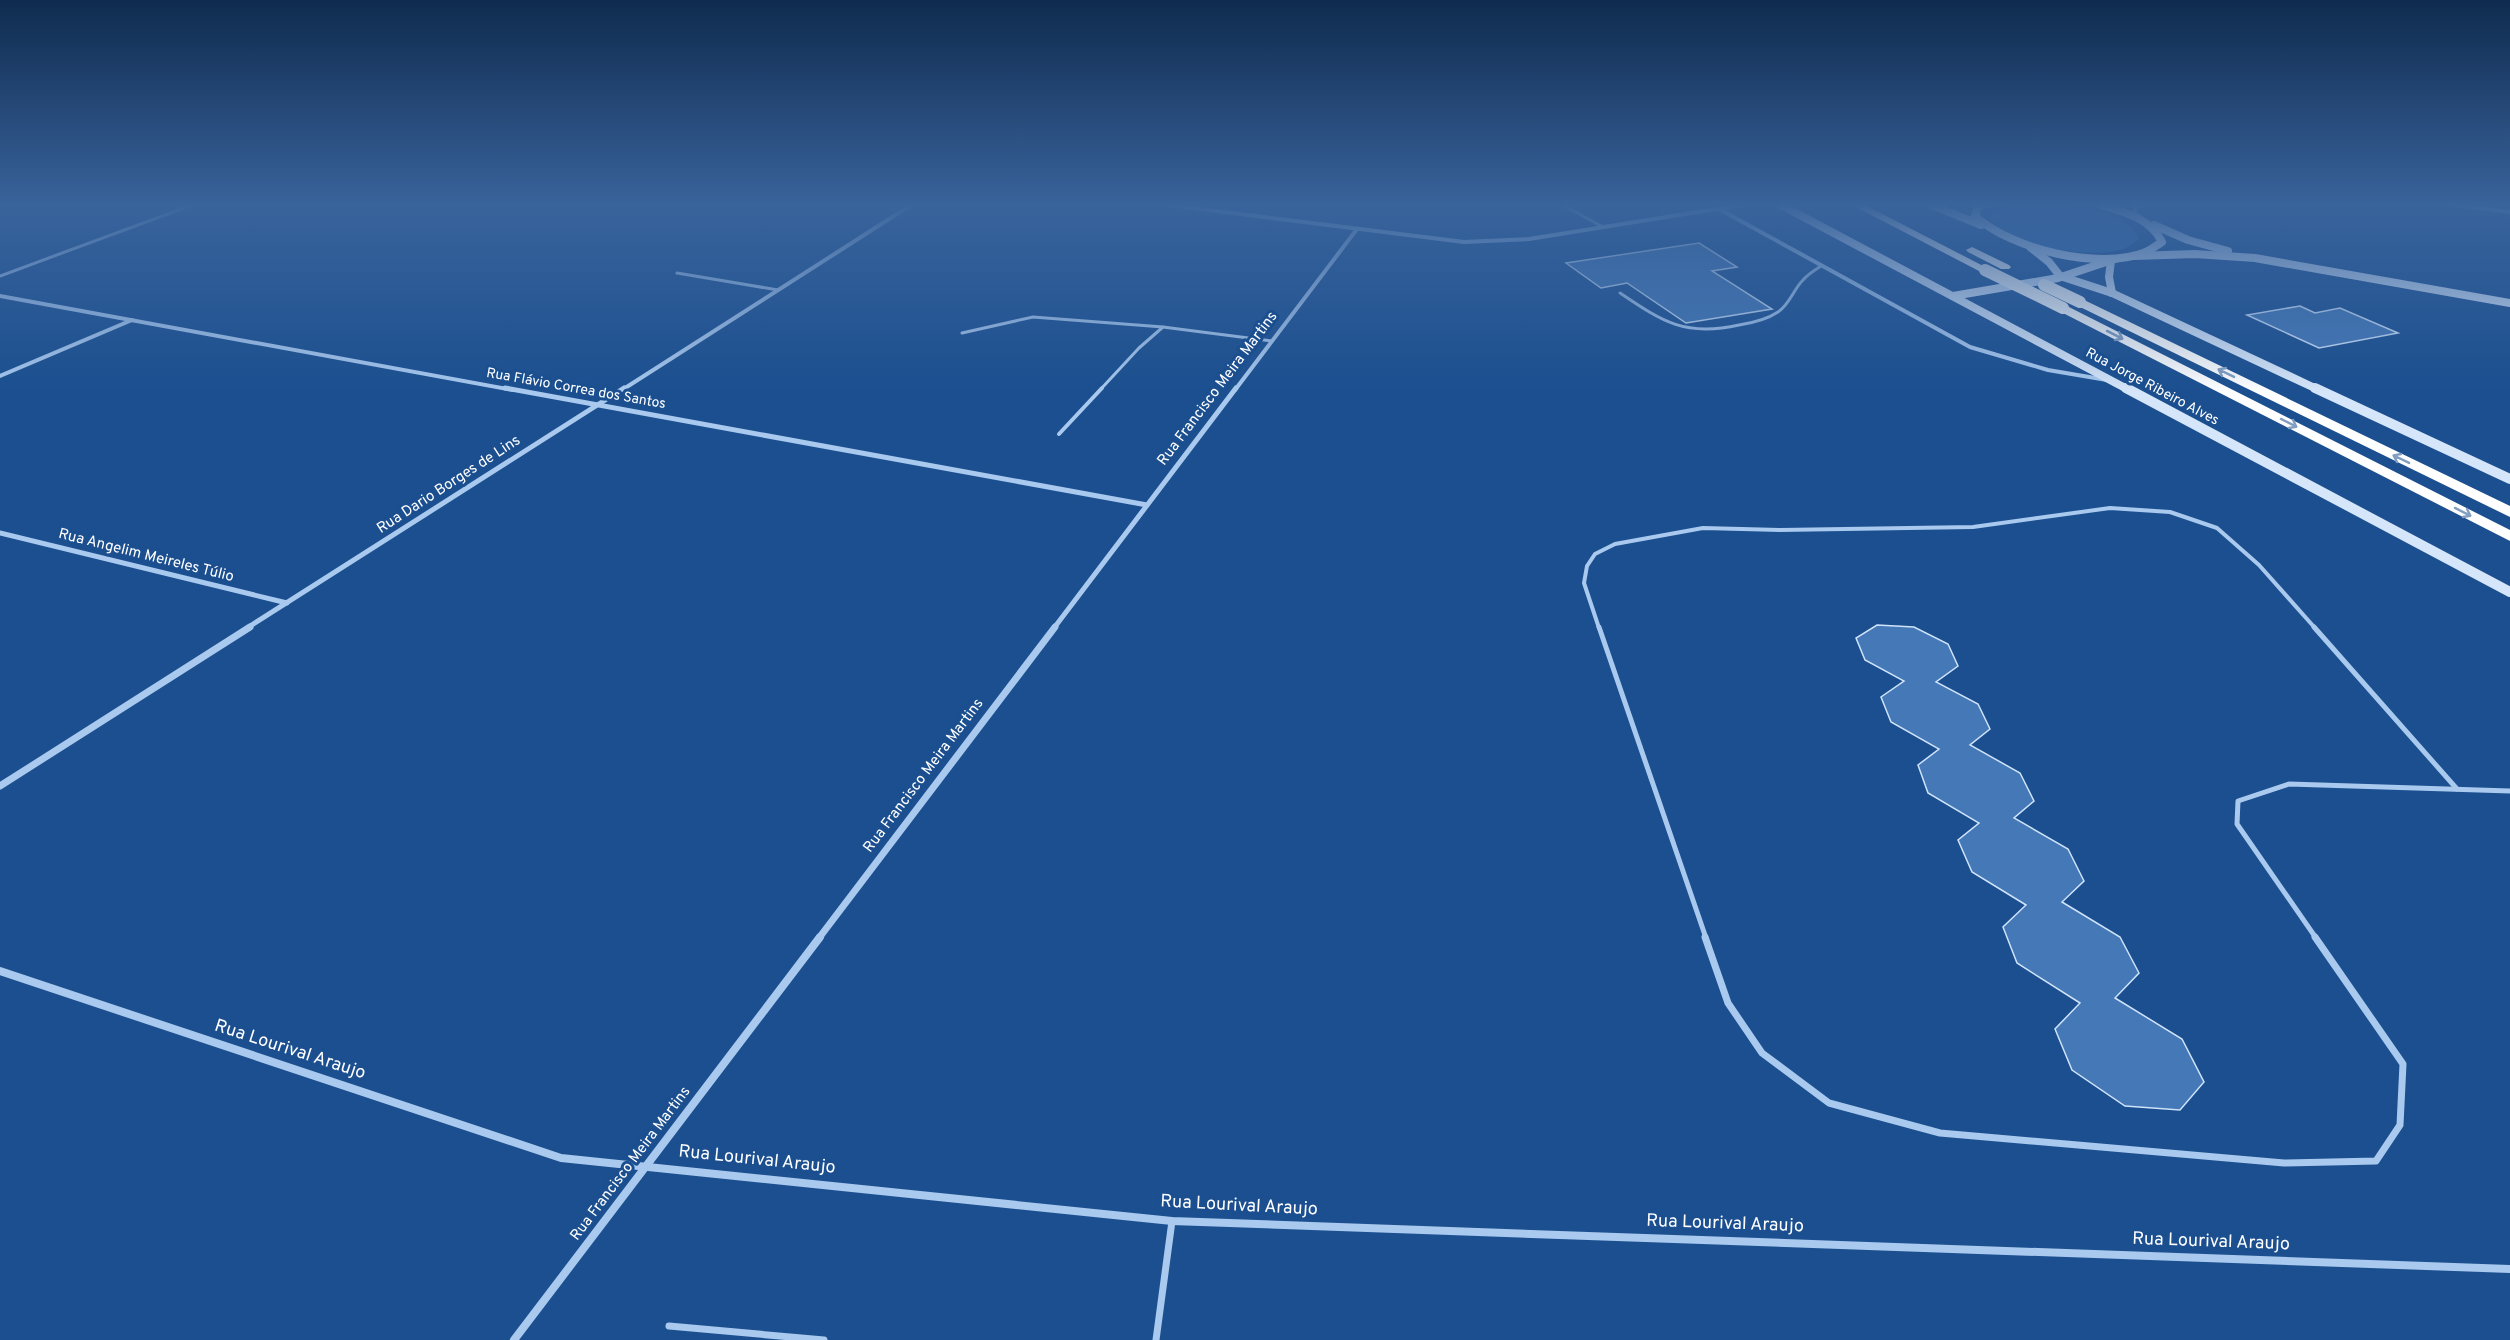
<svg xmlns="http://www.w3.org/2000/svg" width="2510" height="1340" font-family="Overpass,sans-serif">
<rect width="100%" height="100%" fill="#1b4f8f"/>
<path fill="#2e69ad" d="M2008 205C2044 205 2121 201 2139 238 2117 269 2011 246 1990 219L1992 212Z"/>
<g fill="#4478b7" stroke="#cfe3fa" stroke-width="1.5">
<path d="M1699 243 1737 267 1712 271 1772 309 1686 323 1627 283 1601 288 1566 263Z"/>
<path d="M2300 306 2315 313 2340 308 2398 333 2319 348 2247 315Z"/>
<path d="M1877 625 1914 627 1948 644 1958 666 1936 682 1978 704 1990 729 1970 745 2020 773 2034 801 2014 818 2068 849 2084 881 2062 902 2120 937 2139 973 2115 998 2182 1039 2204 1082 2180 1110 2125 1106 2072 1070 2055 1029 2080 1003 2017 963 2003 927 2026 905 1972 872 1958 840 1979 823 1928 793 1918 765 1939 749 1891 722 1881 697 1904 681 1865 660 1856 638Z"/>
</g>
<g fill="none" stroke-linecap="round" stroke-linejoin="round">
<g stroke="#a9c9ee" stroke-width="3">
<path d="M1563 205 1603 227"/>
<path d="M677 273 778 290"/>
<path d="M0 276 192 205"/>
<path d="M1620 293C1663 322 1685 337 1739 325 1752 323 1766 320 1778 312 1790 304 1793 290 1803 280 1808 274 1815 270 1821 266"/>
<path d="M962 333 1033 317 1163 327 1272 341"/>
<path d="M1100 390 1139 348 1163 327"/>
</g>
<g stroke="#a9c9ee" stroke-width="4">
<path d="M1059 434 1102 388"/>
<path d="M1599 628 1584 583 1587 566 1595 554 1615 544 1703 528 1780 530 1973 527 2110 508 2170 512 2217 528 2259 565 2315 628"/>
</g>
<g stroke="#a9c9ee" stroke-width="5">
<path d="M1599 627 1706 938"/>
<path d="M2314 627 2457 789"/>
<path d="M2316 938 2237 824 2238 801 2289 784 2510 791"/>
</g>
<g stroke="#a9c9ee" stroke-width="7">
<path d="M1705 937 1728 1003 1762 1053 1829 1103 1940 1133 2284 1163 2376 1161 2400 1125 2403 1064 2315 937"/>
<path d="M669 1326 824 1340"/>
<path d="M1156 1340 1172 1221"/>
</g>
<g stroke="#a9c9ee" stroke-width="4">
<path d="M1169 205 1464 242 1529 239 1741 205"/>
<path d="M2454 205 2510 212"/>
<path d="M1719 209 1970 347 2048 370 2107 380"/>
<path d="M2134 216 2136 205"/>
<path d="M0 296 513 390"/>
<path d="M0 376 132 320"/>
<path d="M622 390 911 205"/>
<path d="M1235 390 1357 229"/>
</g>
<g stroke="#a9c9ee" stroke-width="5">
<path d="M505 388 1147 505"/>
<path d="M0 533 287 603"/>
<path d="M247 628 624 388"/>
<path d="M1054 628 1236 388"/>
</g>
<g stroke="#a9c9ee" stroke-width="7">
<path d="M0 786 250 627"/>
<path d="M819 938 1055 627"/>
</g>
<g stroke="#a9c9ee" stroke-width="8">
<path d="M0 971 561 1158 1172 1221 2510 1269"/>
<path d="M514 1340 820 937"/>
</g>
<g stroke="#d6e6fa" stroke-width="8">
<path d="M1781 205 2129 390"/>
<path d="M1932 205 1981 225"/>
<path d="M1982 205 1978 207 1975 216C2011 249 2099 271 2146 252 2152 249 2157 245 2162 242 2150 218 2125 212 2101 205"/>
<path d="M2154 225 2188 240 2228 251"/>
<path d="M2030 247 2049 262 2060 276 2112 293 2319 390"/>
<path d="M2134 256 2195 254 2255 258 2510 303"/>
<path d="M2111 261 2109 277 2112 293"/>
<path d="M1953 296 2058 278 2115 259"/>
</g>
<g stroke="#d6e6fa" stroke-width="10">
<path d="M2126 388 2510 592"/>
<path d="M2315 388 2510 479"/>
</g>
<g fill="#fff" fill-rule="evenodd">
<path d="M1852 205H1865L1991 270 1989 272H1981Z"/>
<path d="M1972 247 2009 265 2011 267 2009 269H2001L1968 252 1966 250Z"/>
<path d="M2080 298 2510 506V517L2076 305V299Z"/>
<path d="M2063 304 2510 530V541L2059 311V305Z"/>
</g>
<g stroke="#fff" stroke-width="12">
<path d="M1985 270 2063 308"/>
<path d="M2044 285 2080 302"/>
</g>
</g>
<defs><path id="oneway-shaft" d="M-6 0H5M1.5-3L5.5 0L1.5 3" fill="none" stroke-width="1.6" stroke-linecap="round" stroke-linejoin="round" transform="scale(1.5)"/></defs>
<g stroke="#829ec1">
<use href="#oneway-shaft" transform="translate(2115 335) rotate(27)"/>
<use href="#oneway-shaft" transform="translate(2226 373) rotate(-154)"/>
<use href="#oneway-shaft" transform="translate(2289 423) rotate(27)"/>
<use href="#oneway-shaft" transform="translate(2401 459) rotate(-154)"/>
<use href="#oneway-shaft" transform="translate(2463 512) rotate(27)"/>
</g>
<linearGradient id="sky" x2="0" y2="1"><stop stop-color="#0f2b4f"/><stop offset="0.52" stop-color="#39639b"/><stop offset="1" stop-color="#39639b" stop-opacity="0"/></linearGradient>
<rect width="2510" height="393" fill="url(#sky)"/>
<g text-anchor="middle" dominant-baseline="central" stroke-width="6" stroke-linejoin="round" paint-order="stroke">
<g font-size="14" fill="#fff" stroke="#1b4f8f">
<text transform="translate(2152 387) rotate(28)">Rua Jorge Ribeiro Alves</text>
<text transform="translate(576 389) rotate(10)">Rua Flávio Correa dos Santos</text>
</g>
<g font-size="15" fill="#fff" stroke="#1b4f8f">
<text transform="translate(1218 389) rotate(-53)">Rua Francisco Meira Martins</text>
<text transform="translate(449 485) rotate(-33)">Rua Dario Borges de Lins</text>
<text transform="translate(146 556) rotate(14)">Rua Angelim Meireles Túlio</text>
<text transform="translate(924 776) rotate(-53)">Rua Francisco Meira Martins</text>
<text transform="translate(631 1164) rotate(-53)">Rua Francisco Meira Martins</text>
</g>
<g font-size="18" fill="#fff" stroke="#1b4f8f">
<text transform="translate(290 1050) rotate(18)">Rua Lourival Araujo</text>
<text transform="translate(757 1160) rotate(6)">Rua Lourival Araujo</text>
<text transform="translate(1239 1206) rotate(3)">Rua Lourival Araujo</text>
<text transform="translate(1725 1224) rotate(2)">Rua Lourival Araujo</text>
<text transform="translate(2211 1242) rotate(2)">Rua Lourival Araujo</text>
</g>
</g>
</svg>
